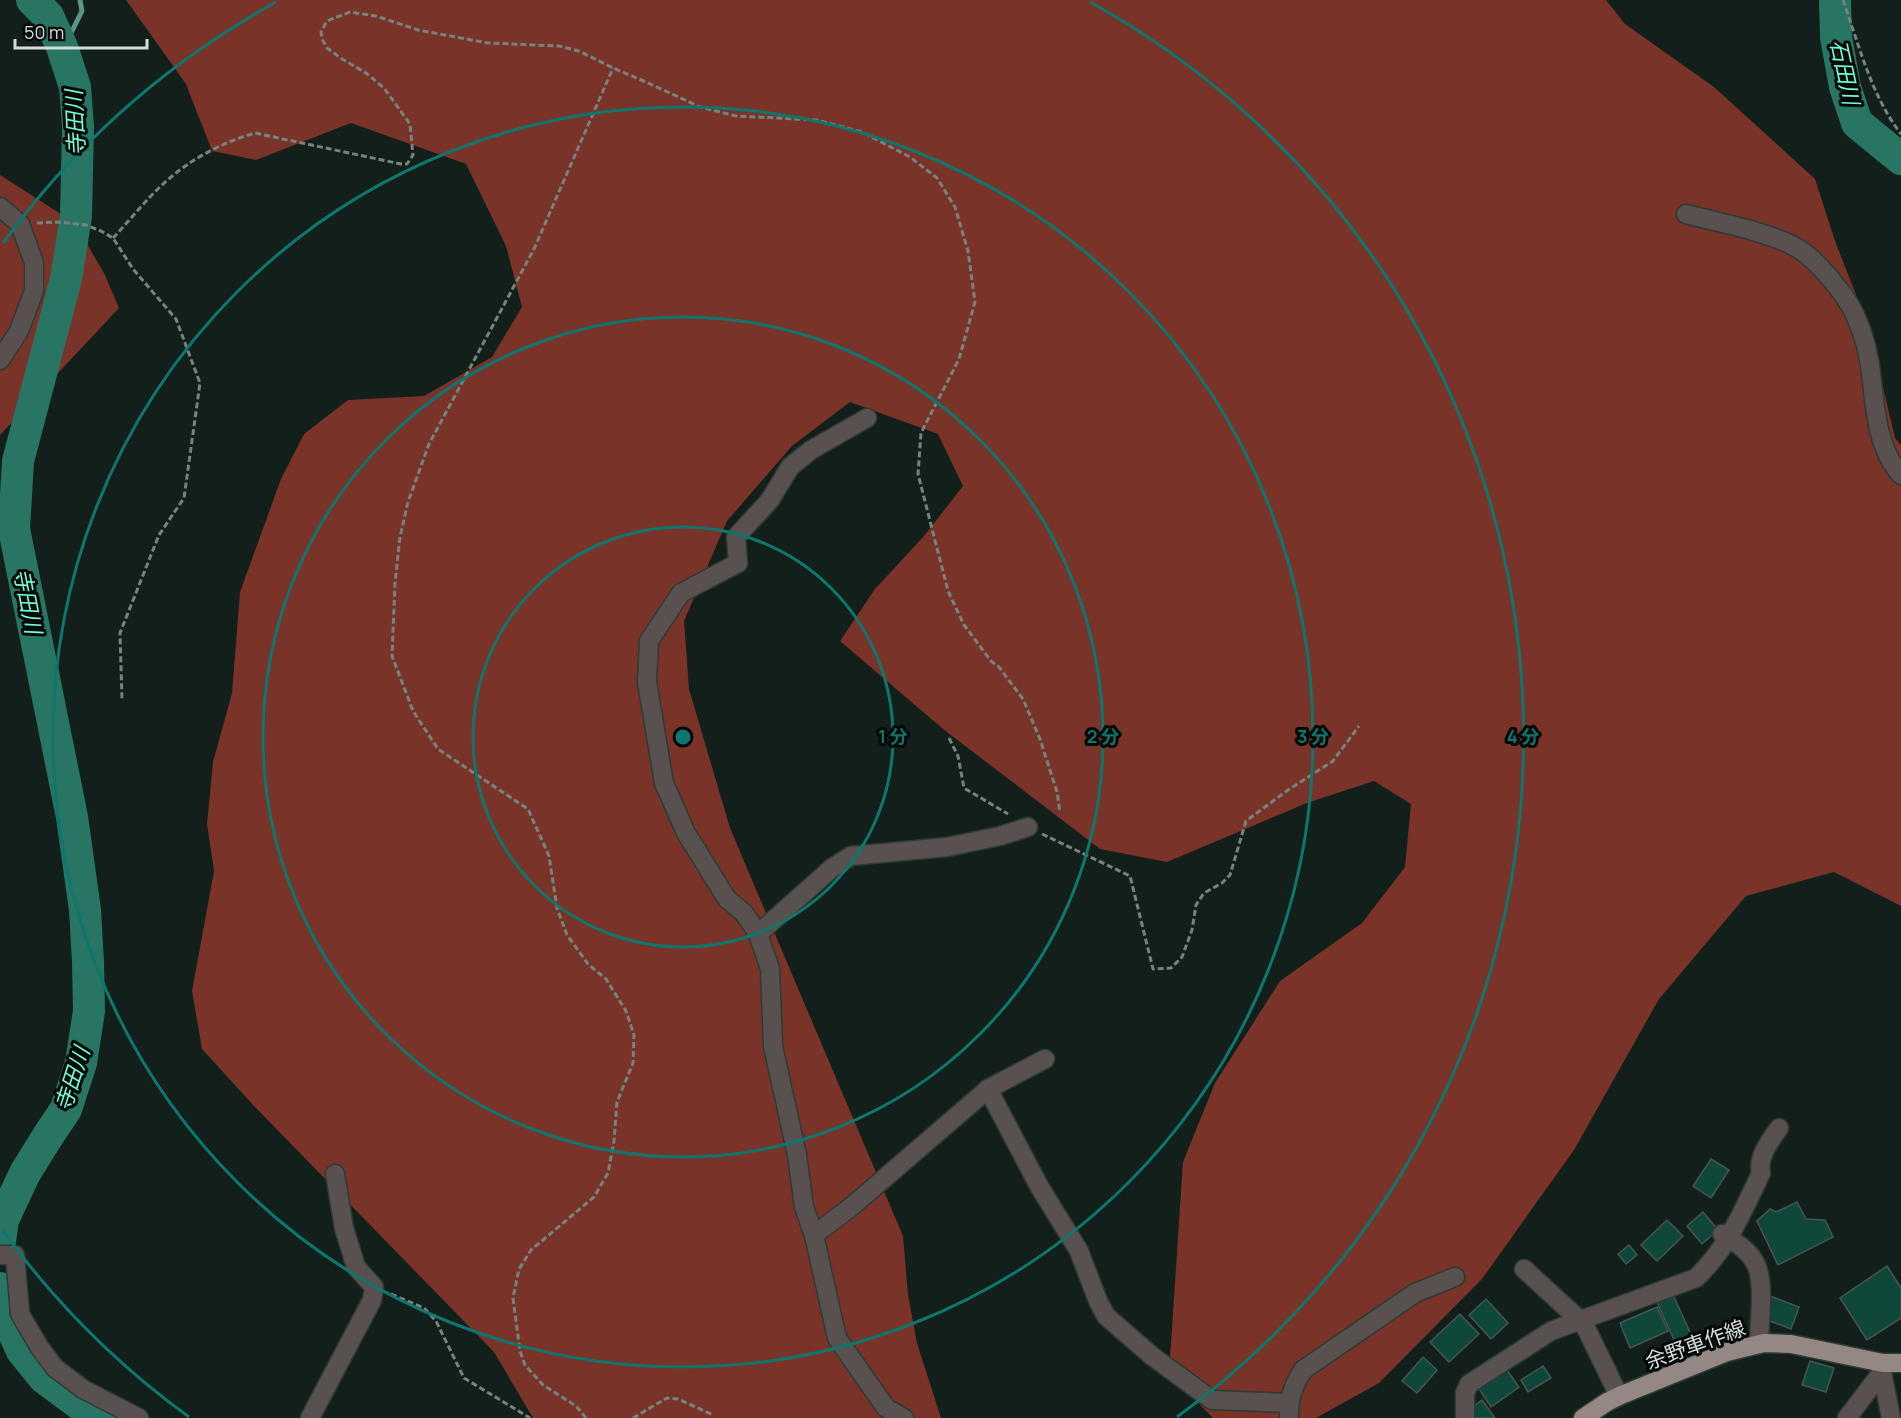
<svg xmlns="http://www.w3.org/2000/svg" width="1901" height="1418" font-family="Manrope,'Noto Sans JP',sans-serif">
<rect width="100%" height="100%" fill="#121f1b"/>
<g fill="#793328">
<path d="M126 0H1606L1625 24 1714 87 1815 179 1835 241 1869 328 1895 438 1901 445V906L1834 872 1746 896 1659 999 1574 1150 1482 1279 1379 1383 1316 1418H1213L1169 1373 1183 1162 1215 1083 1280 981 1362 923 1405 867 1411 804 1374 781 1307 803 1167 862 1100 849 943 729 840 641 875 589 924 536 963 486 938 434 850 402 792 446 727 521 684 621 689 689 730 828 903 1236 908 1295 917 1343 941 1418H533L494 1352 255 1107 202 1049 192 991 214 871 207 824 213 762 232 693 240 592 281 479 304 434 348 400 424 396 492 357 522 307 506 246 466 164 351 123 256 160 212 151 186 84Z"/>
<path d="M0 175 75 223 105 275 119 308 0 435Z"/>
</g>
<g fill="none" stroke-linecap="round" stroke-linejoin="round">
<path stroke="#5c9487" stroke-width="5" d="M62 47 66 43 82 11 80 0"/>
<g stroke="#287563" stroke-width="32">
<path d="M1835 0 1836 37 1845 87 1857 123 1901 159"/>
<path d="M0 1241 3 1220 25 1173 48 1136 66 1109 81 1063 89 1011 88 962 85 910 72 817 14 529 18 461 66 279 76 216 78 127 75 87 62 47 48 16 32 0"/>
<path d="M0 1288 9 1322 22 1351 44 1378 90 1412 102 1418"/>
</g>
</g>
<g fill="#0f473a" stroke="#475551" stroke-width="1.5">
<path d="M1711 1159 1729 1170 1711 1198 1693 1186Z"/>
<path d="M1797 1202 1806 1219 1825 1220 1833 1237 1778 1265 1757 1221 1770 1209 1776 1212Z"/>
<path d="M1703 1212 1718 1230 1702 1244 1687 1226Z"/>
<path d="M1667 1220 1683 1236 1657 1261 1641 1245Z"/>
<path d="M1629 1245 1637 1255 1626 1264 1618 1254Z"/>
<path d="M1887 1266 1901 1288V1318L1867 1340 1840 1298Z"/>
<path d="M1673 1295 1694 1341 1678 1349 1657 1302Z"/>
<path d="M1770 1296 1799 1307 1791 1329 1762 1318Z"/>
<path d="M1486 1299 1508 1323 1491 1339 1469 1315Z"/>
<path d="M1657 1307 1668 1331 1630 1348 1620 1323Z"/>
<path d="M1460 1314 1479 1334 1449 1362 1430 1342Z"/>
<path d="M1423 1357 1437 1370 1417 1393 1402 1381Z"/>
<path d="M1810 1361 1834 1368 1826 1392 1802 1385Z"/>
<path d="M1543 1366 1551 1378 1528 1392 1521 1380Z"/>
<path d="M1507 1370 1519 1387 1491 1407 1479 1389Z"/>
<path d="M1482 1400 1495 1418H1472L1467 1411Z"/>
</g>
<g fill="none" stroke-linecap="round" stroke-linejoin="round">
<g stroke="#2d3a36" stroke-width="21">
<g id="minor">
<path d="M0 207 20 224 34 263V291L19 331 0 360"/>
<path d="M1686 214C1719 223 1771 232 1799 249 1818 261 1846 295 1855 315 1864 334 1870 360 1872 381 1875 412 1879 451 1901 475"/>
<path d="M867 418 811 450 790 467 770 500 736 537 738 563 681 593 649 641 647 682 664 783 686 833 727 899 744 913 758 934 770 969 773 1046 797 1155 804 1207 814 1235 837 1338 886 1408 904 1418"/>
<path d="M758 934 832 868 851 856 947 847 1000 836 1028 827"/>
<path d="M988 1089 1039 1186 1079 1251 1098 1301 1106 1316 1152 1356 1212 1400 1290 1403"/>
<path d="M1722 1234C1734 1241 1747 1249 1754 1261 1766 1279 1759 1322 1759 1344"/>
<path d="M814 1235 851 1207 988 1089 1045 1059"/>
<path d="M0 1255H15L20 1314 40 1348 55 1368 83 1389 139 1418"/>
<path d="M1524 1269 1584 1324 1619 1396"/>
<path d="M1882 1367V1372L1891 1418"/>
<path d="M310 1418 372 1300 374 1287 356 1267 344 1228 335 1174"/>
<path d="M1289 1418C1288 1400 1293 1385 1303 1370L1415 1293 1455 1277"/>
<path d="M1465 1418V1393L1469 1384 1551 1331 1696 1278C1727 1249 1743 1211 1761 1173 1757 1157 1770 1141 1779 1128"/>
<path d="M1847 1418 1882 1372"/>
</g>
</g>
<g stroke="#2d3a36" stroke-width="21">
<path id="major" d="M1583 1418 1607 1402 1619 1396 1727 1352 1764 1343 1791 1344 1883 1363H1901"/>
</g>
<g stroke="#78827f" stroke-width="3" stroke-dasharray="6 3" stroke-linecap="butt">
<path d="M1843 0C1859 45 1871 95 1901 134"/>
<path d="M37 223 59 222 86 225 101 231 113 238 133 269 176 319 200 383 184 498 159 535 120 633 122 700"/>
<path d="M113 238C129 221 144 202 161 186 187 161 220 143 255 133L401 164H407L413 155 410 124 384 88 366 73 342 59 327 48 322 39 321 32 327 21 350 12 376 16 418 30 488 43 559 46 579 51 613 68 646 82 700 107 736 116 817 120 862 132 910 157 937 178 955 207 968 251 975 302 959 359 921 433 918 474 948 591 964 625 991 661 999 667 1023 699 1040 739 1057 792 1060 812"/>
<path d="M949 738 958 756 964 788 1008 814"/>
<path d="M1042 834 1130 876 1153 969 1171 968 1182 957 1192 930 1196 905 1204 893 1222 883 1230 875 1246 821 1288 790 1333 761 1359 726"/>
<path d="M391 1294 424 1308 436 1321 464 1378 530 1418"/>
<path d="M586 1418 576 1406 543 1385 525 1365 520 1351 513 1298 519 1269 531 1250 594 1197 608 1173 614 1141 617 1102 633 1063 634 1035 626 1011 606 979 588 964 567 935 557 908 549 856 528 809 438 749 413 711 392 656 395 583 400 537 408 502 429 444 534 249 613 68"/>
<path d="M633 1418 667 1398 678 1399 713 1415"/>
</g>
<use href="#minor" stroke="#585150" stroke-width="18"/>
<use href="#major" stroke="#948784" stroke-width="18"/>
</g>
<g fill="none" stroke="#0f766e" stroke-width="3">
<circle cx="683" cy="737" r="210"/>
<circle cx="683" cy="737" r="420"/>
<circle cx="683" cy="737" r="630"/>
<path d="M189 1417A840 840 0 0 1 3 1231M3 243A840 840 0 0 1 276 2M1090 2A840 840 0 0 1 1177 1417"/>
</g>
<g text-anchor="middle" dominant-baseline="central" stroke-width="6" stroke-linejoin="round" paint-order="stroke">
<g font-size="21" fill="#d5ddda" stroke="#040806">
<text transform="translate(1695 1344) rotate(-20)">余野車作線</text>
</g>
<g font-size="22" font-style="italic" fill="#72fcd9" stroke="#040806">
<text transform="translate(1845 72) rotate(78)">石田川</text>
<text transform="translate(75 123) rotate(-93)">寺田川</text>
<text transform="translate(28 601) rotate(79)">寺田川</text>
<text transform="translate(72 1079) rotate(-72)">寺田川</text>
</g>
</g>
<circle cx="683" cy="737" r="9" fill="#0f766e" stroke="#040806" stroke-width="3"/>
<g font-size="18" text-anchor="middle" font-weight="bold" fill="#0f766e" stroke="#040806" stroke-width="6" stroke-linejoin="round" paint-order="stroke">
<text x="893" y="743">1 分</text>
<text x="1103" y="743">2 分</text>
<text x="1313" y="743">3 分</text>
<text x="1523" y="743">4 分</text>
</g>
<path d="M15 39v9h132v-9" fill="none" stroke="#d5ddda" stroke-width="3"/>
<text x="24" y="39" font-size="18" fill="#d5ddda" stroke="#040806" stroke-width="4.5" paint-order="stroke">50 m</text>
</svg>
